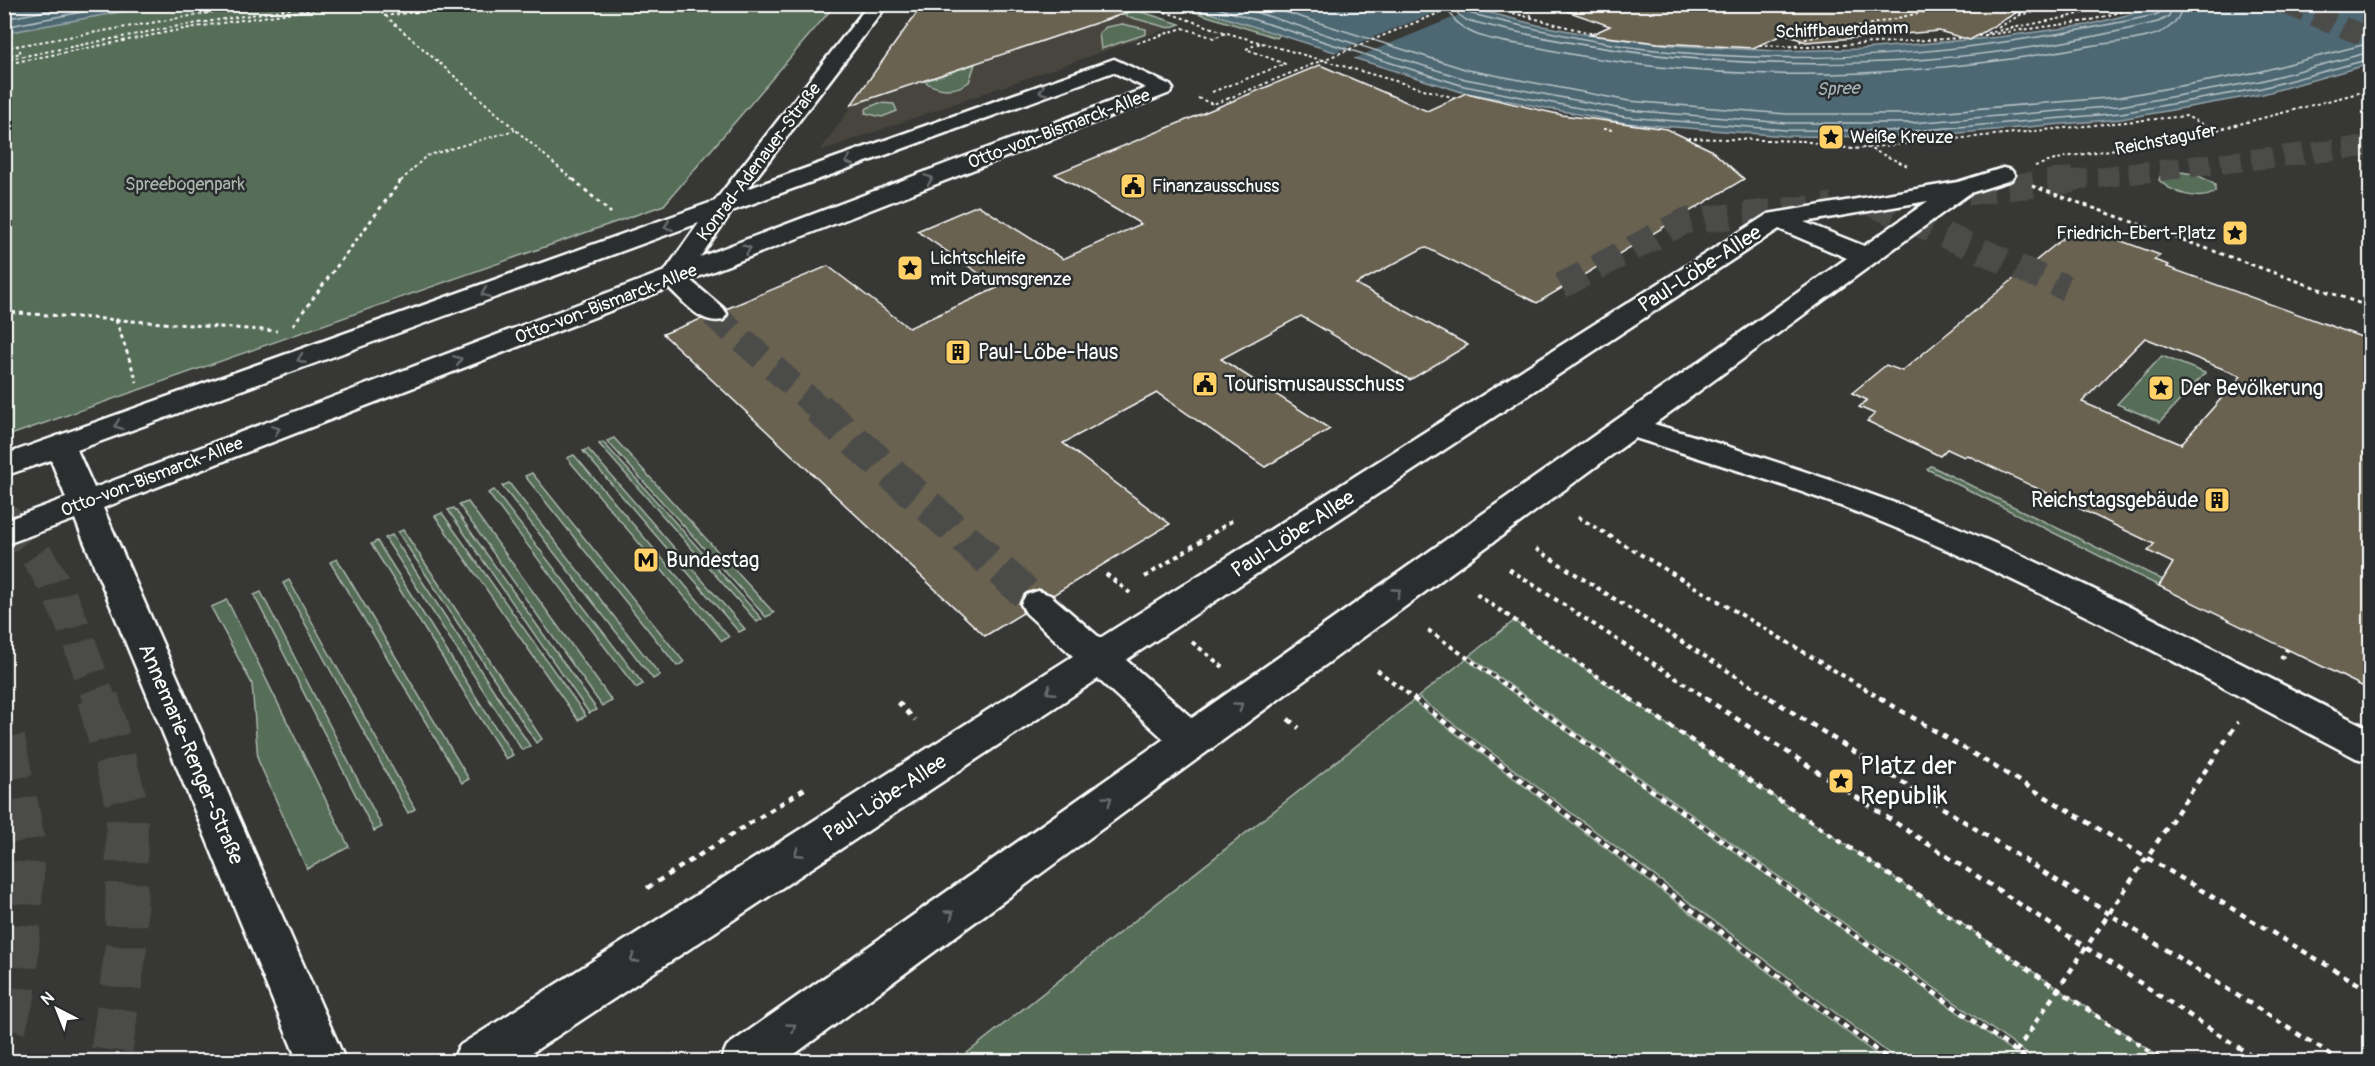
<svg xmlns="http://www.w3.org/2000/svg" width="2375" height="1066" font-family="Pangolin,sans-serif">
<rect width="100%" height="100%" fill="#373835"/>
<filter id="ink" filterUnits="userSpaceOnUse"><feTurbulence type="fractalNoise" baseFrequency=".0167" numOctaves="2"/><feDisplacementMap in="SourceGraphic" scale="12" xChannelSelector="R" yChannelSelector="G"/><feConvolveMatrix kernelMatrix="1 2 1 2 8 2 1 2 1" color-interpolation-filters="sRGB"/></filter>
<g filter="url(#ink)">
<path fill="#46453d" d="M923 5 1115 13 1169 28 820 151Z"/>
<g fill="#566d59" stroke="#aab6ac" stroke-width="1.5">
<path d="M158 4 835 5 664 205 5 437 4 33Z"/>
<path d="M1172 5H1185L1280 34 1277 38Z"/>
<path d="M1126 7 1180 24 1169 28 1115 13Z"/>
<path d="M1122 24 1146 29V34L1101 49 1099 33 1106 27Z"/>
<path d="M975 64 969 82C955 92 938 91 924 81Z"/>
<path d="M879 103 894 104 897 111 882 117 865 113 867 108Z"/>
<path d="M2167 172C2184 171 2201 175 2215 185V192C2200 202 2171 193 2159 180L2161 174Z"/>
<path d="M2162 356 2205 373 2160 422 2117 404Z"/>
<path d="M614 438 774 613 766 617 607 441Z"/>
<path d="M603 442 762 619 757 622 599 444Z"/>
<path d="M588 449 745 629 739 632 583 451Z"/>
<path d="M574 455 729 637 722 641 567 458Z"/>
<path d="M1931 466 2163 580 2159 586 1927 469Z"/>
<path d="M532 473 684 662 677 666 525 476Z"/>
<path d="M509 483 660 675 653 679 502 486Z"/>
<path d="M494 490 643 684 636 688 488 493Z"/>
<path d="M468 502 612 701 602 706 459 505Z"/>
<path d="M454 508 597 710 589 713 448 510Z"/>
<path d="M442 513 586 716 578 720 435 516Z"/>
<path d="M403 530 542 739 536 743 398 532Z"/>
<path d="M392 535 530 746 522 750 385 538Z"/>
<path d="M377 541 513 755 506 759 371 544Z"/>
<path d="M337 559 469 779 462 783 330 562Z"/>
<path d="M289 580 415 809 408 813 283 583Z"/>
<path d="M261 592 382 827 374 831 254 595Z"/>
<path d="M227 600 349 847 307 869 258 760 252 684 211 607Z"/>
<path d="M1514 621 2165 1061H2037L1469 656Z"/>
<path d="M1466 659 2026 1061H1899L1418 697Z"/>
<path d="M1413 701 1885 1061H957Z"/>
</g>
<g fill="#4e6873" stroke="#95a4ab" stroke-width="1.5">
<path d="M5 4H158V5L5 33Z"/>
<path d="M1185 5H1460L1537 25 1596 36 1670 45 1777 51 1863 49 1999 37 2087 25 2167 5H2370V64L2263 94 2121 119 1912 137 1785 136 1625 123 1462 92Z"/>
</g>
<path fill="#373835" d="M1471 4 1479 7 1350 60 1331 54 1454 5Z"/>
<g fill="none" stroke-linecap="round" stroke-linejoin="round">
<g stroke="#b8c3c7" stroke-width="1.5">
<path d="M1205 4 1464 86 1626 117 1786 130 1912 131 2121 113 2262 88 2370 59"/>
<path d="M1230 4 1465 79 1627 110 1786 123H1912L2120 106 2260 81 2370 52"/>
<path d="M1260 4 1468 70 1629 101 1786 114H1911L2119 97 2258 72 2370 43"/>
<path d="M1447 4C1455 40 1505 41 1535 47 1719 87 1910 80 2095 45 2118 41 2156 41 2173 24 2179 19 2181 12 2182 4"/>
<path d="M1456 4 1458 14 1466 20C1691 78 1932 78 2158 22L2169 16 2173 4"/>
<path d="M1463 4 1468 13C1524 27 1580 40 1637 48 1811 70 1984 52 2155 15L2163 11 2165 4"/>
<path d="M4 19 81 4"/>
<path d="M4 27 124 4"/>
</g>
</g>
<g fill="#696251" stroke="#fff" stroke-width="1.5" fill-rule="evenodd">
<path d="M923 4H1131L1132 11 851 105Z"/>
<path d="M1565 4H2031L1970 40 1939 31 1806 42 1784 34 1753 48 1658 43 1590 35 1610 26 1564 10Z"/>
<path d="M1320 65 1427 111 1466 93 1562 115 1667 129 1711 150 1744 179 1537 303 1425 247 1356 284 1468 345 1410 380 1301 316 1221 359 1330 429 1265 467 1157 393 1063 443 1170 524 1053 595 1039 589 1025 593 1019 603 1023 613 985 636 663 334 701 319 723 322 729 315 726 309 828 266 909 328 999 287 917 231 978 205 1063 259 1141 224 1055 174Z"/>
<path d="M2073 230 2089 236 2094 231 2160 255 2154 260 2169 265 2167 267 2370 340V690L2159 586 2173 563 2148 551 2154 544 1967 455 1964 457 1947 449 1940 456 1867 421 1875 414 1859 407 1867 400 1852 393 1886 365 1902 371ZM2145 338 2241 376 2181 444 2082 402Z"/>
</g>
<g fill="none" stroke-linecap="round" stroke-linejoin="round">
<g stroke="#4b4c49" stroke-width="21" stroke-dasharray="21 10" stroke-linecap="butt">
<path d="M2285 4 2370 38"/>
<path d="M2067 181 2370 146"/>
</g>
<g stroke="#4b4c49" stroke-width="26" stroke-dasharray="26 14" stroke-linecap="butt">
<path d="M1928 197 2080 179"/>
<path d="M1871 203 2066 288"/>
<path d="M1561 286 1685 221 1832 206"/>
<path d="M713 314 820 409"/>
</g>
<path stroke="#4b4c49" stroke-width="33" stroke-dasharray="33 16" stroke-linecap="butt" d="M818 408 1038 604"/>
<path stroke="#4b4c49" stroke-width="33" stroke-dasharray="33 16" stroke-linecap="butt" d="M4 518C57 566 76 634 99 699"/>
<g stroke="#4b4c49" stroke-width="42" stroke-dasharray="42 21" stroke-linecap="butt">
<path d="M98 698 127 804 126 947 110 1062"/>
<path d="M4 738 25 846 15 990 4 1031"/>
</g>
<g stroke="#fff" stroke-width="5">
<g id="minor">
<path d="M869 4H888L747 189 1114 59 1170 85 1173 89 1170 93 690 280 723 308 727 314 723 320C700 325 685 302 669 288L103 508 346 1062H298L75 519 4 545V521L66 498 51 460 4 476V455L715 201ZM1113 72 1146 88 700 257 732 211ZM699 223 665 271 94 488 77 450Z"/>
<path d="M2003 168 2011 170 2015 175 2011 180 1970 193 1654 424C1751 453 1848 484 1942 521 2089 581 2229 659 2370 729V762L2356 758C2213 683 2071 603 1922 539 1829 498 1732 468 1635 438L784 1062H720L727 1046 1164 739 1098 679 518 1062H452L459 1046 1073 656 1026 613 1021 604 1026 595 1038 591 1050 595 1100 638 1768 214 1958 182ZM1928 201 1864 246 1804 222ZM1779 229 1847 258 1192 718 1126 660Z"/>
</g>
</g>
<g stroke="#fff" stroke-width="2" stroke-dasharray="3 3" stroke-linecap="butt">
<path d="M372 4 574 181"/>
<path d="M1142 4 1227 33 1455 98"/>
<path d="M1478 4 1594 34"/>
<path d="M1524 4 1533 19"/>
<path d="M1978 4 2025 14"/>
<path d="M381 12 419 4"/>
<path d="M384 16 477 4"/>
<path d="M1998 28 2020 15 2039 11 2050 4"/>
<path d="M1987 33 2068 17 2111 4"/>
<path d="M1978 36 2087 21 2151 4"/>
<path d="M1137 43 1183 28 1214 38 1226 33"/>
<path d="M1759 45 1808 47 1961 38"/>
<path d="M1795 46 1802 40 1941 8"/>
<path d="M4 48 261 4"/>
<path d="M4 57 21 53 17 45"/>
<path d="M4 60 173 27 321 4"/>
<path d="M16 62 189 28 349 4"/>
<path d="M1212 92 1285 64 1246 49 1260 43"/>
<path d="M1198 98 1213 104 1227 99"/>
<path d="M1603 129 1613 130"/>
<path d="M1688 138 1803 141 1853 149 2186 116 2217 131"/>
<path d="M1866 147 1908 166"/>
<path d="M2035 166 2065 157 2186 138 2370 90"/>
<path d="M401 181 426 156 515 130"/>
</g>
<g stroke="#fff" stroke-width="3" stroke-dasharray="4 4" stroke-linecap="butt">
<path d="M573 179 611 213"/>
<path d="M2032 186 2370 307"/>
<path d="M4 312 277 331"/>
<path d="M116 320 137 382"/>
<path d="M293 325 402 179"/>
</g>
<g stroke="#fff" stroke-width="4" stroke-dasharray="4.5 4.5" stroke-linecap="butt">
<path d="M1578 517 1882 699"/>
<path d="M1536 549 1772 699"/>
<path d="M1509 569 1708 699"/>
<path d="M1106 574 1130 593"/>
<path d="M1145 577 1233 520"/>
<path d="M1476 594 1631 699"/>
<path d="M1428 630 1525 699"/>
<path d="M1192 642 1223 667"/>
<path d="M2281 659 2287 649"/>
<path d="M1377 670 1415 699"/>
</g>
<g stroke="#fff" stroke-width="4.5" stroke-dasharray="6 6" stroke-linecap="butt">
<path d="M1413 698 1892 1062"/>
<path d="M1523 698 2031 1062"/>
<path d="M1629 698 2165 1062"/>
<path d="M1705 698 2261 1062"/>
<path d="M1770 698 2342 1062"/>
<path d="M1880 698 2370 991"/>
<path d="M898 702 915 720"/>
<path d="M1288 719 1299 728"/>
<path d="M647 888 806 788"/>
<path d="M2009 1062 2238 722"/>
</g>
<use href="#minor" fill="#2a2d2e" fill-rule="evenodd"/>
<path stroke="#fff" stroke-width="2" stroke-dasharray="3 3" stroke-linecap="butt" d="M1227 99 1461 4"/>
</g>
<defs><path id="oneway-chevron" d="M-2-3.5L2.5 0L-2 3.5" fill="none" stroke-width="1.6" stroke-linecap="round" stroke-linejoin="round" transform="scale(1.5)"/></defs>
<g stroke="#6a6c6d">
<use href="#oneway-chevron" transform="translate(1043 91) rotate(160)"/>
<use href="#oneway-chevron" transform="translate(849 161) rotate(160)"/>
<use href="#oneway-chevron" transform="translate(929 179) rotate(-21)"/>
<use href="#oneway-chevron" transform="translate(668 226) rotate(160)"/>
<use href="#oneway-chevron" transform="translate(747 249) rotate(-21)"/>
<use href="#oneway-chevron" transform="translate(485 293) rotate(160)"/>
<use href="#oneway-chevron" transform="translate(301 359) rotate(160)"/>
<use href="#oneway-chevron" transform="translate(458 360) rotate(-21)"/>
<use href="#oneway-chevron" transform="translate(118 425) rotate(160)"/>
<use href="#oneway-chevron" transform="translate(276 430) rotate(-21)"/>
<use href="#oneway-chevron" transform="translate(1397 592) rotate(-36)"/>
<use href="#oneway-chevron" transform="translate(1050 691) rotate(147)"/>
<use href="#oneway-chevron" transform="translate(1239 706) rotate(-36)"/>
<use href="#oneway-chevron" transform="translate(1108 800) rotate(-36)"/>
<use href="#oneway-chevron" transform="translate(798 853) rotate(147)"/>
<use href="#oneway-chevron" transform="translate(950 914) rotate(-36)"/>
<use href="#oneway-chevron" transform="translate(634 959) rotate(147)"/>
<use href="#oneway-chevron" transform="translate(792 1027) rotate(-36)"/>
</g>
</g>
<defs>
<g id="sight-square" transform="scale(1.35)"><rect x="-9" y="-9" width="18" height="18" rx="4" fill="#ffd166" stroke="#2a2d2e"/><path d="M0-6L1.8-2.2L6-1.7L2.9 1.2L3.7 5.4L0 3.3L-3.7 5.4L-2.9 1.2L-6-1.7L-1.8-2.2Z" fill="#111"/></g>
<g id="civic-square" transform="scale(1.35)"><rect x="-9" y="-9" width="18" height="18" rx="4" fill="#ffd166" stroke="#2a2d2e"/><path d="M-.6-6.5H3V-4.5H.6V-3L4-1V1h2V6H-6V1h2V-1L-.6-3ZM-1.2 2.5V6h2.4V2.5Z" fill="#111"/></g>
<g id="building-square" transform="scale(1.35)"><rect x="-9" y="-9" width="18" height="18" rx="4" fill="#ffd166" stroke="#2a2d2e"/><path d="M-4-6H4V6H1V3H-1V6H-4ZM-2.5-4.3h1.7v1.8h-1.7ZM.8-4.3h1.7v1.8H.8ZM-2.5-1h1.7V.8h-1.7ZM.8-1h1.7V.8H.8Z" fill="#111"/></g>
<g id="metro-square" transform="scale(1.35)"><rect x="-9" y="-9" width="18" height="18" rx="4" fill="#ffd166" stroke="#2a2d2e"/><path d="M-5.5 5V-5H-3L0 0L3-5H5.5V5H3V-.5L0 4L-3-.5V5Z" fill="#111"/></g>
</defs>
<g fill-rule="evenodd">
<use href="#sight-square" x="1831" y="137"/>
<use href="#civic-square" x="1133" y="186"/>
<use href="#sight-square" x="2235" y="233"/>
<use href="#sight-square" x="910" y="268"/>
<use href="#building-square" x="958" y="352"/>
<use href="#civic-square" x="1205" y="384"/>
<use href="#sight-square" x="2161" y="388"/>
<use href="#building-square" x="2217" y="500"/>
<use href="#metro-square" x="646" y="560"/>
<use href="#sight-square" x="1841" y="781"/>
</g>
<g text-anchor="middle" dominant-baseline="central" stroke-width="5" stroke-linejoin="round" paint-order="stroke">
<g font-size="18" fill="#fff" stroke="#2a2d2e">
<text transform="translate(1842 30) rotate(-2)">Schiffbauerdamm</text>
<text transform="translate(1059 129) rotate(-21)">Otto-von-Bismarck-Allee</text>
<text transform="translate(2166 140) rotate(-11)">Reichstagufer</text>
<text transform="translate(759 162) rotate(-53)">Konrad-Adenauer-Straße</text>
<text transform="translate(606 304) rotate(-21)">Otto-von-Bismarck-Allee</text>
<text transform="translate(152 477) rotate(-21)">Otto-von-Bismarck-Allee</text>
</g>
<g font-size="18" font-style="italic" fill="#a6b4b9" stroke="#2a2d2e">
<text transform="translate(1838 89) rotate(-2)">Spree</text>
</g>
<g font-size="18" fill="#fff" stroke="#2a2d2e" text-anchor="start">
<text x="1850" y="137">Weiße Kreuze</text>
<text x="1152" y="186">Finanzausschuss</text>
<text x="2216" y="233" text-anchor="end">Friedrich-Ebert-Platz</text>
<text x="930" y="258">Lichtschleife<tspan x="930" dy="21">mit Datumsgrenze</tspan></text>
</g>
<g font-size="18" fill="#aab6ac" stroke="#2a2d2e">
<text x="185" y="184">Spreebogenpark</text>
</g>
<g font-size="21" fill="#fff" stroke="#2a2d2e">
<text transform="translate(1700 269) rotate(-33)">Paul-Löbe-Allee</text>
<text transform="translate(1293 534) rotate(-33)">Paul-Löbe-Allee</text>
<text transform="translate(191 754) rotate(67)">Annemarie-Renger-Straße</text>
<text transform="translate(885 798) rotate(-33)">Paul-Löbe-Allee</text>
</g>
<g font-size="21" fill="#fff" stroke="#2a2d2e" text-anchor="start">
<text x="978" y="352">Paul-Löbe-Haus</text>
<text x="1224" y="384">Tourismusausschuss</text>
<text x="2180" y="388">Der Bevölkerung</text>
<text x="2198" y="500" text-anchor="end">Reichstagsgebäude</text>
<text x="666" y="560">Bundestag</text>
</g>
<g font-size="26" fill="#fff" stroke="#2a2d2e" text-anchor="start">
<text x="1860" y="766">Platz der<tspan x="1860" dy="30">Republik</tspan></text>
</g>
</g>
<rect width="2375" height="1066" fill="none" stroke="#2a2d2e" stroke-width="24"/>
<rect x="12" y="12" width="2351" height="1042" fill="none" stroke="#fff" stroke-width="2" filter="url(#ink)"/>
<g transform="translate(57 1009) rotate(318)" stroke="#2a2d2e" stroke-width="4.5" paint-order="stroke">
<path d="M0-4.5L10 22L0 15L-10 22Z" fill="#ffffff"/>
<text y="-9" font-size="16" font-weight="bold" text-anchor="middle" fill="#ffffff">N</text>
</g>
</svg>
